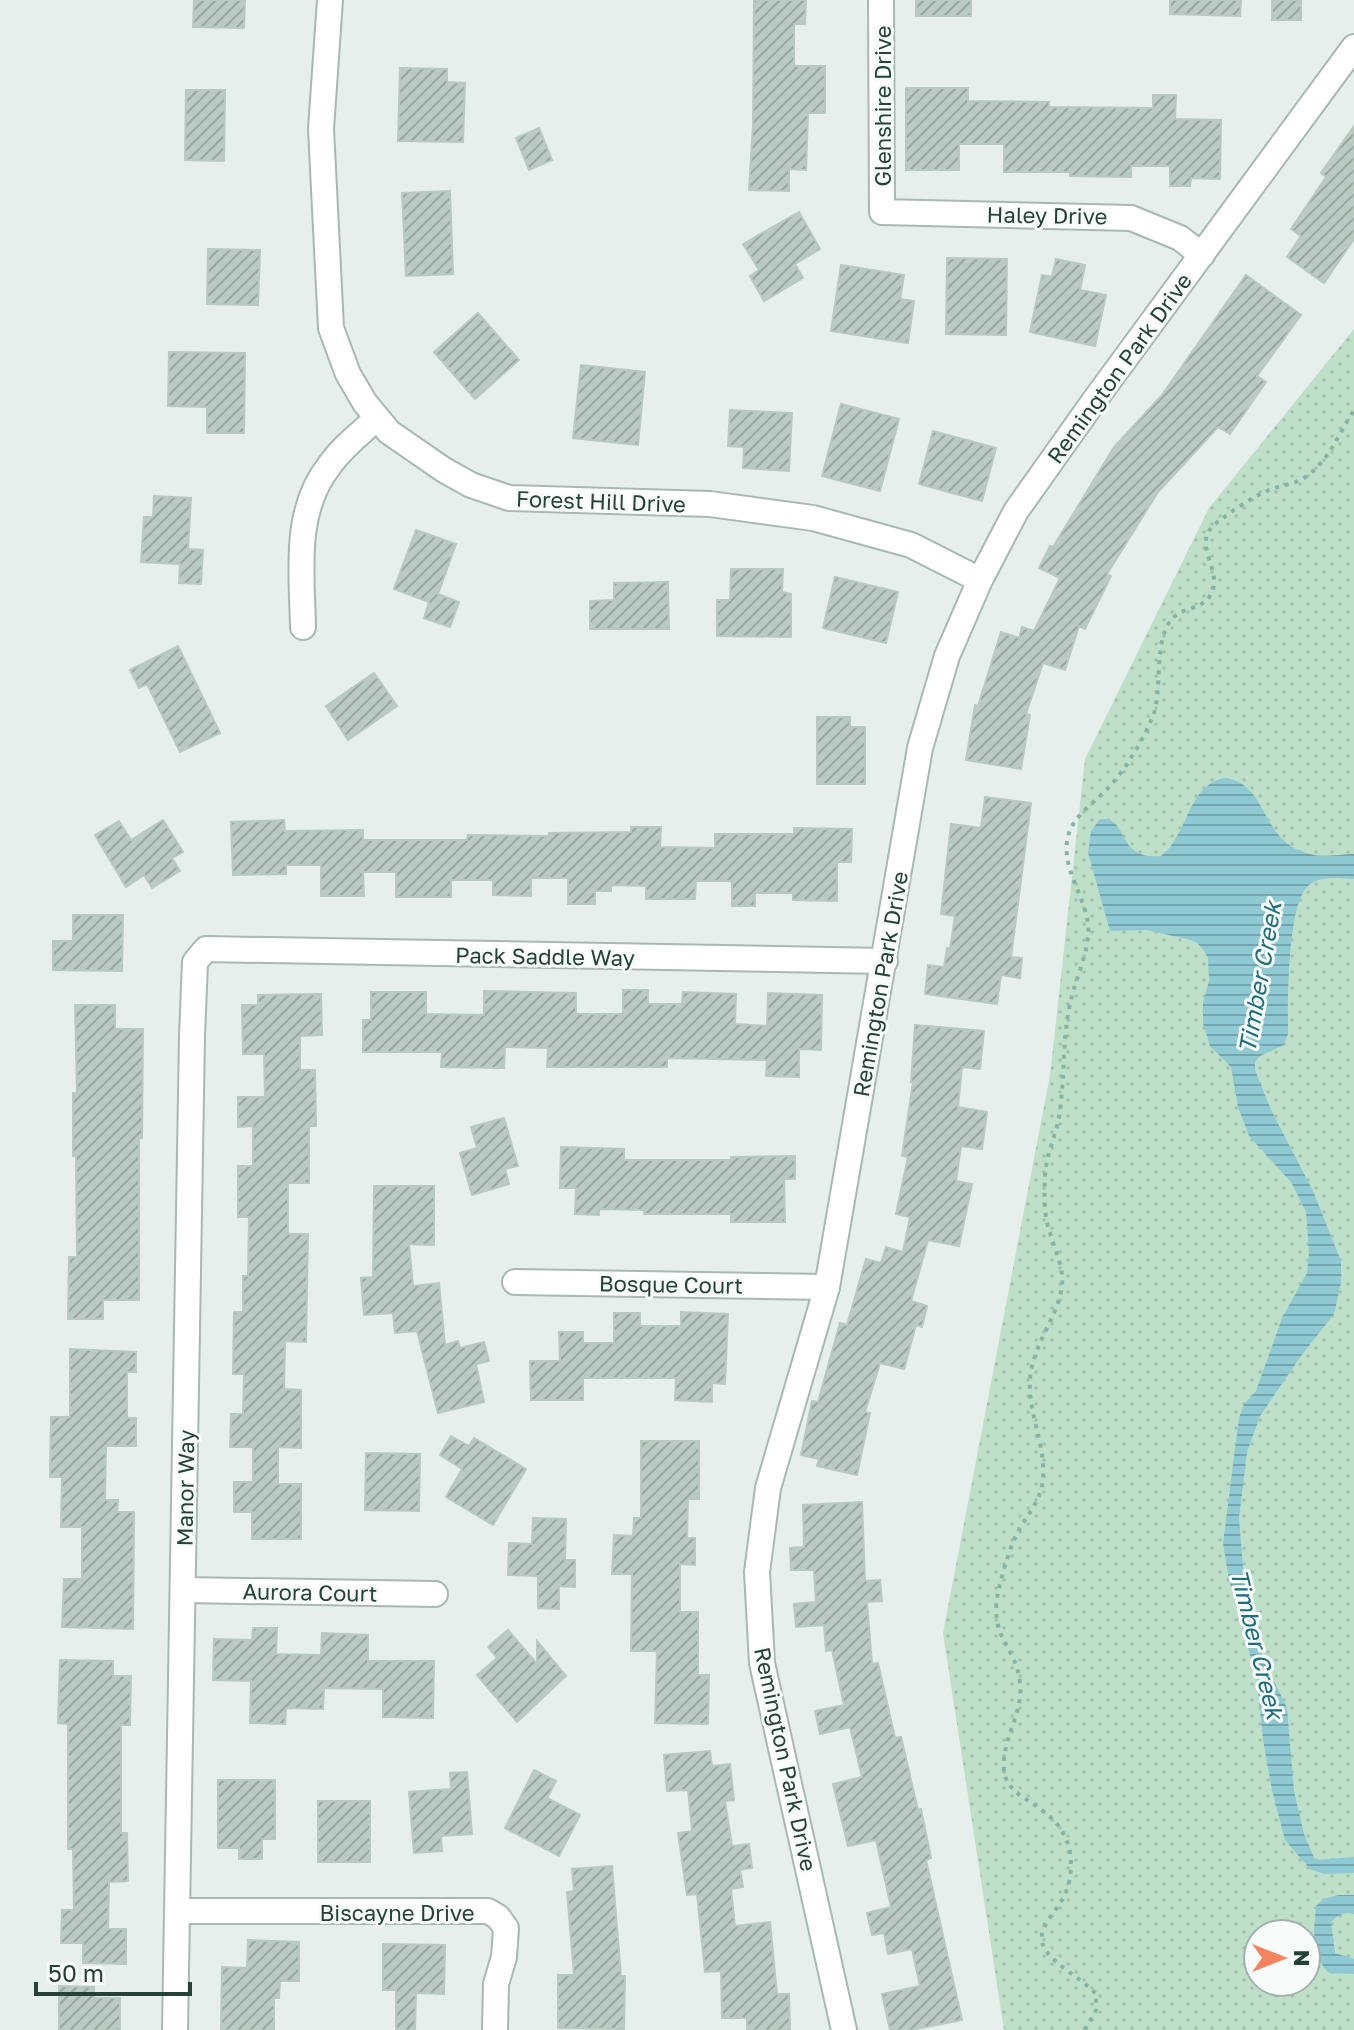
<svg xmlns="http://www.w3.org/2000/svg" width="1354" height="2030" font-family="'Golos Text',sans-serif">
<defs>
<pattern id="grass-dots" width="8" height="8" patternUnits="userSpaceOnUse" patternTransform="scale(2)"><rect width="8" height="8" fill="#bfe0c8"/><path d="M2 2h.1M6 6h.1" fill="none" stroke="#a4c1ad" stroke-width="1.8" stroke-linecap="round"/></pattern>
<pattern id="water-rules" width="6" height="5" patternUnits="userSpaceOnUse" patternTransform="scale(2)"><rect width="6" height="5" fill="#8ec9d4"/><path d="M0 2.5h6" fill="none" stroke="#74a5ad"/></pattern>
<pattern id="building-hatch" width="6" height="6" patternUnits="userSpaceOnUse" patternTransform="scale(2)"><rect width="6" height="6" fill="#bbcac4"/><path d="M-1 1l2-2M0 6l6-6M5 7l2-2" fill="none" stroke="#98a6a0"/></pattern>
</defs>
<rect width="100%" height="100%" fill="#e6efeb"/>
<path fill="url(#grass-dots)" fill-rule="evenodd" d="M1354 329V2030H1004L943 1633 1050 1075 1085 759 1209 508ZM1258 1934H1306V1982H1258Z"/>
<g fill="url(#water-rules)">
<path d="M1224 778C1270 783 1259 843 1310 854 1324 858 1339 854 1354 854V879C1339 878 1318 875 1307 887 1287 908 1288 1003 1288 1034L1284 1045 1260 1056 1255 1062V1070L1271 1110 1313 1191 1341 1261V1283L1334 1314 1301 1356 1260 1416 1247 1452 1239 1518 1245 1591 1263 1658 1287 1708 1294 1791 1304 1834 1315 1860 1354 1857V1873L1324 1874 1310 1869 1285 1840 1272 1790 1263 1740 1257 1680 1229 1580 1223 1543 1239 1418 1244 1404 1256 1391 1282 1318 1307 1273 1309 1253 1306 1212 1291 1182 1249 1136 1238 1107 1231 1067 1210 1046 1203 1023V1003L1209 981 1208 958 1203 949 1196 942 1187 939 1146 930 1110 931 1088 853 1091 831 1100 819C1131 817 1114 860 1161 856 1188 836 1187 786 1224 778Z"/>
<path d="M1338 1895H1354V1914C1344 1911 1338 1915 1331 1922L1335 1953 1354 1959V1974L1329 1973C1310 1954 1314 1931 1316 1906L1324 1899Z"/>
</g>
<g fill="url(#building-hatch)" stroke="#b8c9c2" stroke-width="2">
<path d="M194 0H245L244 28 193 27Z"/>
<path d="M754 0H806L805 24H794V66H825V113H808L806 170 789 169V191L749 190 753 125Z"/>
<rect x="916" y="0" width="55" height="16"/>
<path d="M1170 0H1241L1240 16 1170 14Z"/>
<rect x="1272" y="0" width="29" height="20"/>
<path d="M400 68 447 69V82L465 83 463 142 398 141Z"/>
<path d="M906 88H968V101L1049 102V107L1153 108V95H1176L1175 119 1221 120 1220 179 1191 178 1190 186H1170V166H1131V177L1070 176V172H1004V144H959V170H906Z"/>
<path d="M186 90H225L224 161 185 160Z"/>
<path d="M1354 126V239L1324 283 1287 257 1301 236 1291 229 1326 177 1321 173Z"/>
<path d="M539 128 552 160 529 170 516 138Z"/>
<path d="M450 191 453 274 406 276 402 193Z"/>
<path d="M799 212 820 249 795 264 803 278 764 301 750 276 759 270 743 244Z"/>
<path d="M208 249 260 250 258 305 207 304Z"/>
<path d="M947 258 1007 259 1006 335 946 334Z"/>
<path d="M1056 259 1085 265 1080 290 1106 295 1095 346 1030 332 1042 275 1052 277Z"/>
<path d="M841 265 904 275 900 299 914 301 908 343 831 331Z"/>
<path d="M1246 275 1301 315 1257 376 1266 382 1230 434 1218 427 1158 492 1107 574 1111 576 1085 629 1079 626 1065 670 1043 663 1026 714 1030 715 1021 769 966 760 975 705 978 706 1001 632 1019 638 1022 627 1034 631 1060 578 1039 568 1050 546 1053 547 1114 447 1162 395Z"/>
<path d="M478 313 519 360 475 399 434 352Z"/>
<path d="M169 352 245 353 244 433H207V407L168 406Z"/>
<path d="M581 365 645 372 638 445 573 438Z"/>
<path d="M841 404 899 419 880 491 822 476Z"/>
<path d="M730 410 792 413 789 471 743 468 744 447 728 446Z"/>
<path d="M933 431 996 448 982 501 919 484Z"/>
<path d="M154 496 191 498 188 549 203 550 201 584 179 583 180 564 141 562 144 517H153Z"/>
<path d="M416 530 456 544 438 594 459 602 450 627 424 618 429 602 394 589Z"/>
<path d="M731 569H783L782 592 791 594V637L717 636V600H730Z"/>
<path d="M835 577 898 592 886 643 823 628Z"/>
<path d="M668 582 669 629H590V601L614 600V583Z"/>
<path d="M178 646 220 733 180 752 147 684 139 688 130 670Z"/>
<path d="M374 673 397 706 348 740 326 706Z"/>
<path d="M817 717H850V727H865V784H817Z"/>
<path d="M985 797 1031 803 1011 957 1022 958 1020 978 1001 975 997 1004 925 994 928 965 944 967 947 948 950 949 955 916 941 914 951 824 981 828Z"/>
<path d="M163 820 183 852 172 858 180 871 152 888 144 875 126 887 95 835 119 821 131 840Z"/>
<path d="M284 820 285 831 363 830V840H467L468 835 549 836V833L631 832V827H661L660 847 715 848V834H794V828L852 829 851 862H837V901L793 900V893H755V906H732V881H696L695 899H646V886L611 885V891H595V904H568V878H531V896L493 895V880H451V897H396V872H363L364 896H321V865H286V874L233 875 231 822Z"/>
<path d="M73 915H123L122 971 53 970V941H73Z"/>
<path d="M623 990H648V1004H682L683 992 736 994 735 1024 767 1026 768 993 822 995 821 1050 799 1049V1077L766 1076 767 1060 667 1058V1067H547L548 1048 505 1047 504 1068 441 1067 442 1052H363V1020H371V992H426V1014L484 1015V991L576 993V1014H623Z"/>
<path d="M321 994 322 1035 300 1036V1070H315L316 1126H309V1183H288V1234H308L306 1342 285 1341 284 1389 301 1390V1448L278 1447V1484H301V1539H252V1512H234V1482H253V1447H230L231 1414H243L244 1374H233L234 1312H243V1276H248L249 1217H238V1166H253V1126L238 1127V1097H265L264 1054H243L242 1005H258V995Z"/>
<path d="M75 1005H115V1029H143L142 1138H139V1300H103V1319H68L69 1257H77L76 1156H73V1093H77Z"/>
<path d="M915 1025 984 1031 980 1069 962 1067 958 1107 987 1112 982 1149 961 1146 956 1181 972 1184 959 1246 928 1240 911 1301 927 1306 922 1327 916 1325 904 1369 880 1363 865 1412 870 1413 857 1475 817 1466 819 1459 801 1455 812 1401 818 1402 840 1323 847 1325 866 1259 881 1263 886 1247 903 1252 910 1217 896 1214 908 1157 902 1156 913 1082H911Z"/>
<path d="M504 1118 518 1166 505 1169 509 1184 472 1195 460 1153 477 1148 471 1127Z"/>
<path d="M561 1147 624 1149V1160H731V1157L795 1156V1179H784L785 1222H731V1214H644V1210L599 1209V1215L575 1214 576 1188H560Z"/>
<path d="M374 1186H434V1245L409 1244 413 1286 439 1283 445 1345 458 1341 460 1348 484 1342 489 1361 476 1364 484 1402 438 1413 417 1331 395 1333 393 1313 364 1315 361 1278 373 1277Z"/>
<path d="M681 1312 728 1314 725 1384 712 1383V1402L675 1400 676 1378H583V1400H531L530 1361H560L559 1332H583V1343H614V1313H640V1326H681Z"/>
<path d="M70 1349 136 1352V1372H127V1418H136V1446H106L105 1500H118L117 1512H134L133 1629 62 1627 64 1579H82V1527H61L62 1477H50L51 1417H70Z"/>
<path d="M451 1436 469 1446 474 1438 526 1469 493 1525 446 1497 462 1469 440 1455Z"/>
<path d="M641 1441H699V1499H688L687 1538H695V1565L680 1564V1612H698V1675H709L708 1724 655 1723 657 1651H631L632 1574H612L614 1535 633 1536 634 1518H641Z"/>
<path d="M366 1453 420 1454 419 1511 365 1510Z"/>
<path d="M862 1502 865 1581 880 1580 882 1601 867 1602 872 1664 878 1663 895 1738 901 1737 918 1810 921 1809 931 1858 926 1860 962 2020 911 2030H890L882 1994 920 1986 912 1949 888 1954 884 1933 872 1935 867 1913 891 1907 876 1840 848 1846 833 1784 862 1777 850 1727 820 1734 815 1711 844 1705 832 1650 826 1651 824 1625 796 1627 794 1604 816 1602 814 1570H791L790 1548 804 1547 803 1505Z"/>
<path d="M533 1518 566 1519 565 1560H575V1587L559 1586V1609L538 1608V1576L508 1575 509 1543 532 1544Z"/>
<path d="M253 1628H277L276 1654 321 1655 322 1633 368 1635V1661H434L433 1718 383 1717V1689L324 1688 323 1709 286 1708 285 1724 250 1723 251 1681 213 1680 214 1639 252 1640Z"/>
<path d="M508 1630 537 1664V1641L566 1676 517 1722 477 1675 497 1658 488 1647Z"/>
<path d="M60 1660 113 1661V1676H131L130 1725H121V1833H127L128 1881 109 1882 108 1929H126V1964L83 1963V1943H61L62 1910H74L73 1849H68V1724L58 1723Z"/>
<path d="M710 1751 712 1766 730 1764 734 1800 725 1801 732 1846 749 1844 752 1868 740 1870 743 1887 731 1889 735 1926 770 1922 777 1994H789L790 2030H747V2018H722L721 1971 705 1972 697 1894 687 1895 678 1833 692 1831 688 1790 667 1791 664 1755Z"/>
<path d="M534 1770 556 1781 547 1798 580 1815 559 1856 505 1828Z"/>
<path d="M467 1772 472 1834 441 1836 442 1851 414 1853 409 1792 451 1789 450 1773Z"/>
<path d="M218 1780H275V1839H262V1859H239V1848H218Z"/>
<rect x="318" y="1801" width="52" height="61"/>
<path d="M612 1866 621 1976H625L624 2029 558 2028V1975H574L567 1892 574 1891 572 1869Z"/>
<path d="M248 1940 299 1942V1981H280L279 1998H274V2030H221L222 1967 247 1968Z"/>
<path d="M383 1944 445 1945 444 1994 416 1993 415 2030H396V1990H383Z"/>
<path d="M59 1986 94 1987V1998H120V2030H59Z"/>
</g>
<g fill="none" stroke-linecap="round" stroke-linejoin="round">
<g stroke="#a8b8b2" stroke-width="28">
<g id="minor">
<path d="M330 0 321 129 331 328 348 374 365 403 389 432 444 470 471 485 509 498 710 504 813 518 911 545 980 580"/>
<path d="M881 0 882 212 1131 218 1180 238 1202 255"/>
<path d="M303 627C302 573 293 512 329 466 342 447 361 433 377 418"/>
<path d="M515 1282 827 1287"/>
<path d="M184 1590 435 1594"/>
<path d="M178 1911H488L498 1917 506 1928 504 1957 496 1984 495 2030"/>
<path d="M175 2030 192 1036 195 962 206 949 885 961"/>
<path d="M844 2030 762 1663 757 1572 768 1488 827 1287 920 748 947 656 980 580 1016 511 1094 401 1354 47"/>
</g>
</g>
<path stroke="#86b3a5" stroke-width="4" stroke-dasharray="4 6" stroke-linecap="butt" d="M1085 2030 1096 2010V1994C1083 1979 1049 1962 1043 1945 1036 1928 1058 1910 1064 1896 1071 1883 1072 1867 1070 1852 1060 1802 1008 1804 1004 1771 1001 1739 1024 1713 1020 1683 1016 1644 987 1638 999 1588 1004 1568 1010 1546 1020 1528 1030 1511 1041 1500 1043 1479 1046 1446 1028 1414 1030 1380 1032 1345 1058 1317 1062 1286 1064 1267 1055 1251 1050 1233 1044 1217 1044 1196 1045 1179 1045 1158 1055 1138 1059 1117 1065 1081 1062 1045 1069 1009 1073 985 1085 962 1088 938 1093 902 1057 870 1069 833 1075 814 1097 801 1110 786 1127 767 1143 740 1153 716 1163 689 1153 640 1172 619 1182 607 1201 610 1210 596 1225 572 1193 548 1212 527 1222 517 1252 497 1265 492 1279 485 1294 485 1307 476 1330 459 1339 433 1354 410"/>
<use href="#minor" stroke="#fff" stroke-width="24"/>
</g>
<g text-anchor="middle" dominant-baseline="central" stroke-width="6" stroke-linejoin="round" paint-order="stroke">
<g font-size="22" fill="#24423a" stroke="#f7fbf9">
<text transform="translate(882 106) rotate(-90)">Glenshire Drive</text>
<text transform="translate(1047 215) rotate(1)">Haley Drive</text>
<text transform="translate(1119 368) rotate(-54)">Remington Park Drive</text>
<text transform="translate(601 501) rotate(2)">Forest Hill Drive</text>
<text transform="translate(545 956) rotate(1)">Pack Saddle Way</text>
<text transform="translate(880 984) rotate(-80)">Remington Park Drive</text>
<text transform="translate(671 1284) rotate(1)">Bosque Court</text>
<text transform="translate(185 1488) rotate(-89)">Manor Way</text>
<text transform="translate(310 1592) rotate(1)">Aurora Court</text>
<text transform="translate(786 1759) rotate(78)">Remington Park Drive</text>
<text x="397" y="1912">Biscayne Drive</text>
</g>
<g font-size="24" font-style="italic" fill="#1c6f80" stroke="#f7fbf9">
<text transform="translate(1259 977) rotate(-80)">Timber Creek</text>
<text transform="translate(1258 1644) rotate(76)">Timber Creek</text>
</g>
</g>
<g transform="translate(1282 1958) rotate(90)"><circle r="38" fill="#f7fbf9" stroke="#a3b1ad" stroke-width="2"/>
<path d="M0-6L14 30L0 20L-14 30Z" fill="#f4845f"/>
<text y="-12" font-size="22" font-weight="bold" text-anchor="middle" fill="#24423a">N</text>
</g>
<path d="M36 1982v12h154v-12" fill="none" stroke="#24423a" stroke-width="4"/>
<text x="48" y="1982" font-size="24" fill="#24423a" stroke="#f7fbf9" stroke-width="6" paint-order="stroke">50 m</text>
</svg>
